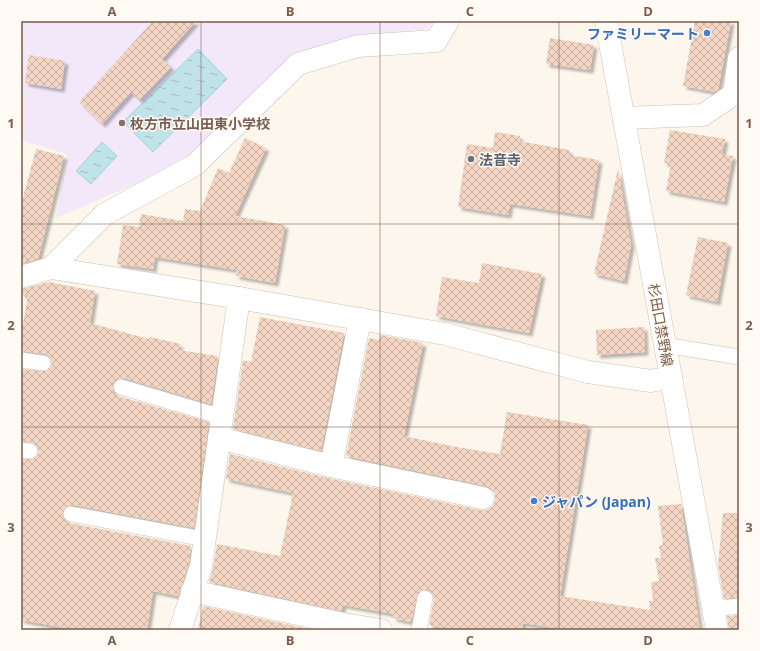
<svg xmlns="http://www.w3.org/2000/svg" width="760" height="651" font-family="'Open Sans','Noto Sans JP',sans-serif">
<defs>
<pattern id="water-ripples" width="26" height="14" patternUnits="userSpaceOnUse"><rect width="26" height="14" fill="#bfe3e8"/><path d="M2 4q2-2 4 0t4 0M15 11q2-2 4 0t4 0" fill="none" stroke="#a0bbbe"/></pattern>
<pattern id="building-cross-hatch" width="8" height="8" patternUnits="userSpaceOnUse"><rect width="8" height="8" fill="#f3d5c3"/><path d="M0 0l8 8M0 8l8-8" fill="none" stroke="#cab0a1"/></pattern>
<filter id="shadow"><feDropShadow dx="3.5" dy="3.5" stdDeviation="1" flood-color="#0004"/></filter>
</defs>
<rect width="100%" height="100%" fill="#fdf6ec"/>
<path fill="#f3e8fa" d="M21 21H434L428 29 346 37 290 56 241 107 186 157 159 174 56 218 67 154 21 140Z"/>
<g fill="url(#water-ripples)" stroke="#a5d3da">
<path d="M198 49 227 79 153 152 123 122Z"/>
<path d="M102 142 117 156 91 184 76 171Z"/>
</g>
<g fill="url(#building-cross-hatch)" filter="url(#shadow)">
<path d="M153 21H196L162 59 171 67 139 100 131 92 102 124 79 102Z"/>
<path d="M695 21H731L718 90 715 92 683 86Z"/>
<path d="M550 38 594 45 590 70 546 64Z"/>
<path d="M29 55 65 61 61 89 25 83Z"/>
<path d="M670 130 725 139 722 154 733 156 724 202 666 191 671 164 664 163Z"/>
<path d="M495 132 520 136 519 141 569 150V155L599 160 590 216 510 204 508 215 458 207 467 144 493 148Z"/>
<path d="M245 138 266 148 235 216 285 225 275 283 236 276 237 270 155 257 153 269 117 264 123 225 139 227 141 214 183 221 185 209 200 211 218 168 229 173Z"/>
<path d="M36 149 64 156 38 259 21 264V205Z"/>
<path d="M618 169 631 245 624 281 594 274Z"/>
<path d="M698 237 728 243 717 302 686 295Z"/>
<path d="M482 263 542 274 529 333 436 316 442 277 479 283Z"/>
<path d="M49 282 95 291 90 323 149 339 150 337 180 344 178 350 218 356 211 404 124 378 115 380 112 385 114 393 118 396 209 422 194 528 73 505 68 506 62 512 63 517 69 523 191 546 189 563 178 596 153 591 147 630H76L21 620V459H33L39 452 35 444 21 441V369L46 371 52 364 49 356 45 354 21 351V335L28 295 21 294V289Z"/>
<path d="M260 317 344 333 321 451 233 429 243 360 251 362Z"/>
<path d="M644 327 645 352 597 355 596 330Z"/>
<path d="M380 335 423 343 404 436 456 447 500 454 507 412 588 425 560 596 650 610 649 601H653L651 582 659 581 655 558H661L659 545H663L658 506 681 504 700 630H567L523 623 522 630H451L429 625 434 599 431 591 427 589 418 592 411 622 393 618 394 614 343 605 341 611 209 582 213 568 217 544 280 556 293 493 226 479 230 454 328 478 480 510H487L493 506 495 500V494L491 488 486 486 346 456 369 338 379 340Z"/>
<path d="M723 513H739V597L724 599 718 565Z"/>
<path d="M203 606 313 630H198Z"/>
<path d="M739 615V630H729L727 616Z"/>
</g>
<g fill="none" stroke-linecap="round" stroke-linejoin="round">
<g stroke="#d1beb0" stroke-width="16">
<g id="service">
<path d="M664 345 739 357"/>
<path d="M21 360 43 363"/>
<path d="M121 387 222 417"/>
<path d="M21 450 30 451"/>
<path d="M71 514 204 539"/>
<path d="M713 609 739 606"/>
<path d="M419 630 425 598"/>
</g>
</g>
<g stroke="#d1beb0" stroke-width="23">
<g id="minor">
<path d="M734 94 739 58"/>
<path d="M624 118 703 115 734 94 739 95"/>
<path d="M51 268 105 214 195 165 298 64 358 46 436 41 448 21"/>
<path d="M21 277 51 268 239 298 445 334 588 372 651 381 671 377"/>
<path d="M219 438 331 466 483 498"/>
<path d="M331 466 360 319"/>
<path d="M192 591 344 624 381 630"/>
<path d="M180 630 201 566 239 298"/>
</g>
</g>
<g stroke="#d6c0b0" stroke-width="23">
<path id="secondary" d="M606 21 717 630"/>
</g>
<use href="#service" stroke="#fff" stroke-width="15"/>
<use href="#minor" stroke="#fff" stroke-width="22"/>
<use href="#secondary" stroke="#fff" stroke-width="22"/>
</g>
<path fill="none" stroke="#7a5c4d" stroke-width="1" stroke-opacity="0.55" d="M201 21V630M380 21V630M559 21V630M21 224H739M21 427H739"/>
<g fill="#3f7fe0" stroke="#fffaf3" stroke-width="1.5">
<circle cx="707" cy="33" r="4"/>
<circle cx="534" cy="501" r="4"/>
</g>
<circle fill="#8d6e63" stroke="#fffaf3" stroke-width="1.5" cx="122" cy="123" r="4"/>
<circle fill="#6b7280" stroke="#fffaf3" stroke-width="1.5" cx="471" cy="159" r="4"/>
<g text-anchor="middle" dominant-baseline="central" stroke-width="3" stroke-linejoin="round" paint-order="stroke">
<g font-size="14" font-weight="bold" fill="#366cbe" stroke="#fffaf3" text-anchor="end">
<text x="699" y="33">ファミリーマート</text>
<text x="542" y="501" text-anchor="start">ジャパン (Japan)</text>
</g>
<g font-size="14" font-weight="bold" fill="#785e54" stroke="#fffaf3" text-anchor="start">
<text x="130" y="123">枚方市立山田東小学校</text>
</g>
<g font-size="14" font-weight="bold" fill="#5b616d" stroke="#fffaf3" text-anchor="start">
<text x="479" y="159">法音寺</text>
</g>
<g font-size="14" fill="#7a5c4d" stroke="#fffaf3">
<text transform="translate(661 325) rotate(80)">杉田口禁野線</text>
</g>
</g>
<rect width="760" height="651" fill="none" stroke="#fffaf3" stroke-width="44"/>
<rect x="22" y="22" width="716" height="607" fill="none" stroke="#7a5c4d" stroke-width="1.5"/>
<g font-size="13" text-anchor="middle" font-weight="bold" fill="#7a5c4d">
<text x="112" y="16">A</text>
<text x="290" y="16">B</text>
<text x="470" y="16">C</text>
<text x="648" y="16">D</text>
<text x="11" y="128">1</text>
<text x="749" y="128">1</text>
<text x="11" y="330">2</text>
<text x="749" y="330">2</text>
<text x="11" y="532">3</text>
<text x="749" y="532">3</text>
<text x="112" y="645">A</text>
<text x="290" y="645">B</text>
<text x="470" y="645">C</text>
<text x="648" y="645">D</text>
</g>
</svg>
